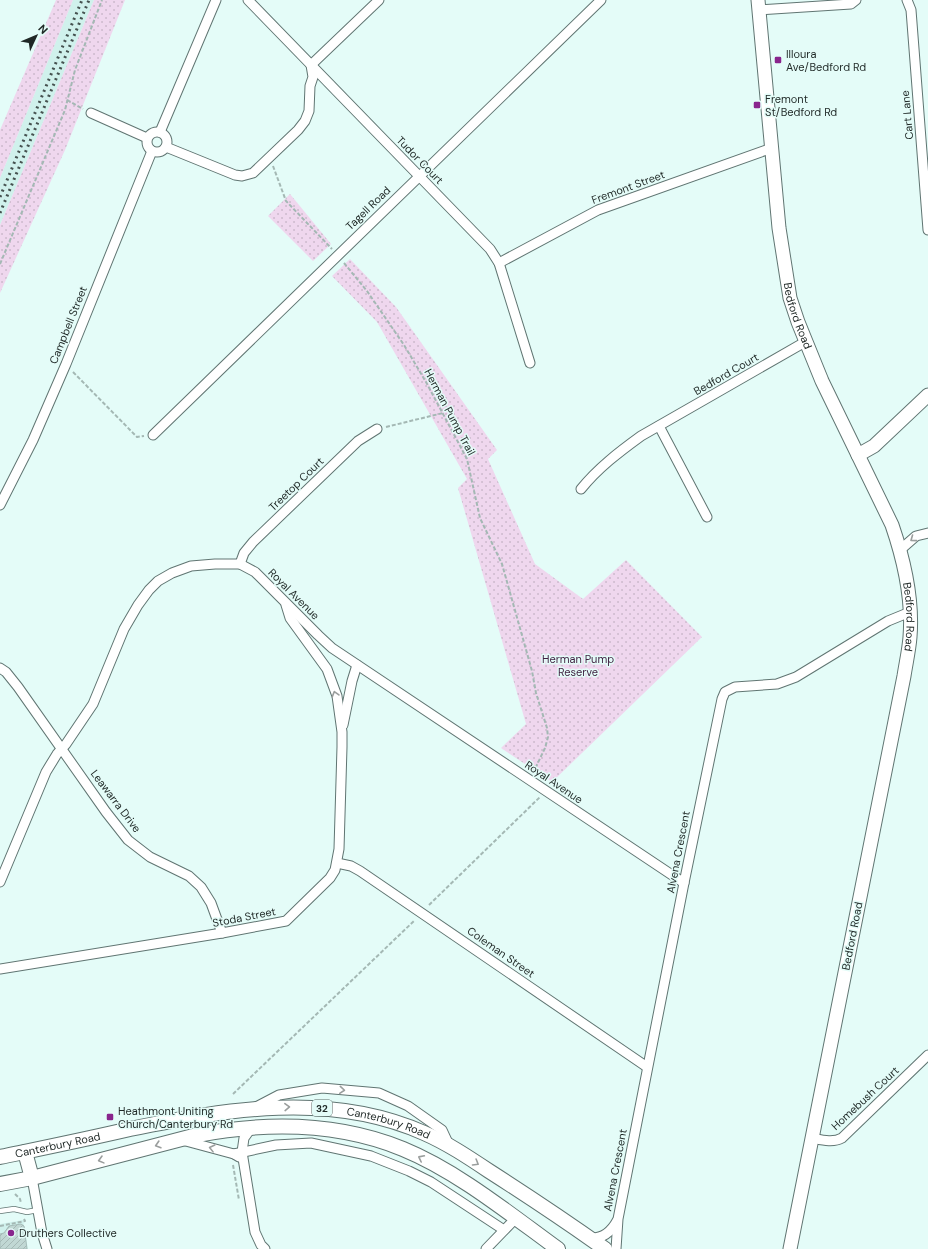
<svg xmlns="http://www.w3.org/2000/svg" width="928" height="1249" font-family="'DM Sans',sans-serif">
<defs>
<pattern id="green-dots" width="8" height="8" patternUnits="userSpaceOnUse"><rect width="8" height="8" fill="#efd7ee"/><path d="M2 2h.1M6 6h.1" fill="none" stroke="#ccb9cc" stroke-width="1.8" stroke-linecap="round"/></pattern>
<pattern id="building-hatch" width="6" height="6" patternUnits="userSpaceOnUse"><rect width="6" height="6" fill="#c1d8d4"/><path d="M-1 1l2-2M0 6l6-6M5 7l2-2" fill="none" stroke="#a5b9b6"/></pattern>
</defs>
<rect width="100%" height="100%" fill="#e4fcf8"/>
<g fill="#d0f1ec">
<path d="M73 0H94L0 225V178Z"/>
<path d="M23 1220 28 1249H0V1224Z"/>
</g>
<g fill="url(#green-dots)">
<path d="M56 0H73L0 178V130Z"/>
<path d="M94 0H125L65 150 0 293V225Z"/>
<path d="M290 194 331 244 313 261 268 216Z"/>
<path d="M350 259 396 307 497 450 488 459 535 564 583 599 626 560 702 637 552 782 501 748 526 724 458 488 467 479 377 322 332 276Z"/>
</g>
<path fill="url(#building-hatch)" stroke="#a5bcb8" d="M21 1224 24 1226 27 1249H0V1234L4 1233 9 1226Z"/>
<g fill="none" stroke-linecap="round" stroke-linejoin="round">
<g stroke="#607572" stroke-width="6">
<path id="lane" d="M0 1211 14 1209 27 1212 38 1210"/>
</g>
<g stroke="#607572" stroke-width="11">
<g id="street">
<path d="M248 0 490 249 499 263 530 363"/>
<path d="M907 0 911 10 928 230"/>
<path d="M759 10 851 4 856 0"/>
<path d="M91 113 147 138"/>
<circle cx="157" cy="142" r="10"/>
<path d="M160 132 216 0"/>
<path d="M166 147 235 175 242 176 253 173 298 130 305 121 309 111 310 86 313 77 311 65 379 0"/>
<path d="M499 263 598 210 772 148"/>
<path d="M659 426 707 517"/>
<path d="M153 435 601 0"/>
<path d="M581 489C598 468 619 452 641 436L805 342"/>
<path d="M0 505 33 440 66 364 152 151"/>
<path d="M900 550 916 536 928 533"/>
<path d="M240 564 244 553 253 542 358 441 377 429"/>
<path d="M0 668 6 672 18 687 106 812 128 840 150 857 189 876 201 887 211 903 222 933"/>
<path d="M343 725 352 681 357 665"/>
<path d="M337 863 351 866 360 871 647 1067"/>
<path d="M0 882 46 772 57 754 66 744 93 704 124 629 138 605 149 590 158 581 172 573 191 566 215 564H240L255 572 318 635 332 648 684 883"/>
<path d="M0 969 222 933 286 921 330 878 335 870 339 849 342 747V732L337 696 327 669 290 618 286 605"/>
<path d="M256 1107 279 1095 322 1088 379 1093 408 1106 442 1130 449 1145"/>
<path d="M252 1127 244 1138 242 1152 255 1232 261 1245 265 1249"/>
<path d="M812 1138C822 1140 833 1143 842 1138L928 1055"/>
<path d="M182 1140 234 1154 239 1157"/>
<path d="M234 1154 276 1145 311 1143 371 1156 409 1171 431 1182 504 1230"/>
<path d="M32 1178 42 1233 47 1249"/>
<path d="M590 1238C603 1239 611 1232 617 1221"/>
<path d="M486 1249 516 1218"/>
<path d="M616 1249 618 1219 684 883 722 699 725 692 735 687 777 684 796 677 888 621 910 612"/>
</g>
</g>
<g stroke="#607572" stroke-width="15">
<g id="secondary">
<path id="s1" d="M758 0 779 228 790 298 798 322 822 381 892 525C904 560 913 600 910 637 909 650 906 663 904 676L790 1249"/>
<path d="M858 455 874 446 928 395"/>
</g>
</g>
<g stroke="#607572" stroke-width="16">
<g id="primary">
<path d="M25 1152 32 1178"/>
<path id="s2" d="M0 1157C43 1148 87 1139 130 1129 227 1109 330 1091 424 1133 447 1143 468 1157 489 1171 528 1196 567 1222 605 1249"/>
<path d="M0 1184 32 1178 197 1135C266 1122 337 1122 403 1149 457 1171 511 1215 558 1249"/>
</g>
</g>
<g stroke="#a4b8b4" stroke-width="2" stroke-dasharray="4 2" stroke-linecap="butt">
<path d="M67 100 83 109"/>
<path d="M273 166 286 201 332 249"/>
<path d="M344 263 367 291 404 345 426 382 467 459 480 518 502 564 532 671 536 693 547 728 548 737 545 748 534 771"/>
<path d="M0 264 65 110 75 70 102 0"/>
<path d="M73 372 137 437 144 436"/>
<path d="M386 427 443 413"/>
<path d="M429 905 540 797"/>
<path d="M233 1094 415 920"/>
<path d="M233 1165 239 1200"/>
<path d="M15 1194 20 1199 21 1203"/>
<path d="M0 1226 25 1221 24 1219"/>
</g>
<use href="#lane" stroke="#fff" stroke-width="4.5"/>
<use href="#street" stroke="#fff" stroke-width="9"/>
<use href="#secondary" stroke="#fff" stroke-width="13"/>
<use href="#primary" stroke="#fff" stroke-width="14"/>
<g stroke="#45514f" stroke-width="3" stroke-dasharray="2 4" stroke-linecap="butt">
<path d="M0 197 82 0"/>
<path d="M0 213 89 0"/>
</g>
</g>
<defs><path id="oneway-chevron" d="M-2-3.5L2.5 0L-2 3.5" fill="none" stroke-width="1.6" stroke-linecap="round" stroke-linejoin="round"/></defs>
<g stroke="#9a9e9d">
<use href="#oneway-chevron" transform="translate(913 539) rotate(144)"/>
<use href="#oneway-chevron" transform="translate(335 694) rotate(-106)"/>
<use href="#oneway-chevron" transform="translate(342 1090) rotate(5)"/>
<use href="#oneway-chevron" transform="translate(287 1107) rotate(-2)"/>
<use href="#oneway-chevron" transform="translate(158 1145) rotate(163)"/>
<use href="#oneway-chevron" transform="translate(212 1148) rotate(-166)"/>
<use href="#oneway-chevron" transform="translate(421 1158) rotate(-153)"/>
<use href="#oneway-chevron" transform="translate(101 1160) rotate(165)"/>
<use href="#oneway-chevron" transform="translate(476 1163) rotate(31)"/>
</g>
<g fill="#89258d" stroke="#e4fcf8" stroke-width="1.5">
<rect x="774" y="56" width="8" height="8" rx="2"/>
<rect x="753" y="101" width="8" height="8" rx="2"/>
<rect x="106" y="1113" width="8" height="8" rx="2"/>
<circle cx="11" cy="1233" r="4"/>
</g>
<g text-anchor="middle" dominant-baseline="central" stroke-width="3" stroke-linejoin="round" paint-order="stroke">
<rect fill="#e4fcf8" stroke="#5a6865" stroke-width="1" x="312" y="1100" width="20" height="16" rx="3"/>
<g font-size="10" font-weight="bold" fill="#1f2826">
<text x="322" y="1108">32</text>
</g>
<g font-size="11" fill="#1f2826" stroke="#e4fcf8" text-anchor="start">
<text x="786" y="54">Illoura<tspan x="786" dy="13">Ave/Bedford Rd</tspan></text>
<text x="765" y="99">Fremont<tspan x="765" dy="13">St/Bedford Rd</tspan></text>
<text x="118" y="1111">Heathmont Uniting<tspan x="118" dy="13">Church/Canterbury Rd</tspan></text>
<text x="19" y="1233">Druthers Collective</text>
</g>
<g font-size="11" fill="#1f2826" stroke="#e4fcf8">
<text transform="translate(907 115) rotate(-95)">Cart Lane</text>
<text transform="translate(420 160) rotate(46)">Tudor Court</text>
<text transform="translate(628 187) rotate(-20)">Fremont Street</text>
<text transform="translate(368 208) rotate(-44)">Tagell Road</text>
<text stroke="none"><textPath href="#s1" startOffset="319">Bedford Road</textPath></text>
<text transform="translate(68 325) rotate(-68)">Campbell Street</text>
<text transform="translate(726 374) rotate(-30)">Bedford Court</text>
<text transform="translate(450 412) rotate(62)">Herman Pump Trail</text>
<text transform="translate(296 484) rotate(-44)">Treetop Court</text>
<text transform="translate(294 594) rotate(45)">Royal Avenue</text>
<text stroke="none"><textPath href="#s1" startOffset="643">Bedford Road</textPath></text>
<text transform="translate(554 782) rotate(34)">Royal Avenue</text>
<text transform="translate(116 801) rotate(53)">Leawarra Drive</text>
<text transform="translate(678 852) rotate(-79)">Alvena Crescent</text>
<text transform="translate(244 917) rotate(-11)">Stoda Street</text>
<text transform="translate(852 936) rotate(-79)">Bedford Road</text>
<text transform="translate(501 952) rotate(35)">Coleman Street</text>
<text transform="translate(865 1098) rotate(-43)">Homebush Court</text>
<text stroke="none"><textPath href="#s2" startOffset="395">Canterbury Road</textPath></text>
<text stroke="none"><textPath href="#s2" startOffset="59">Canterbury Road</textPath></text>
<text transform="translate(615 1170) rotate(-79)">Alvena Crescent</text>
</g>
<g font-size="11" fill="#3f1f40" stroke="#e4fcf8">
<text x="578" y="659">Herman Pump<tspan x="578" dy="13">Reserve</tspan></text>
</g>
</g>
<g transform="translate(36 36) rotate(46)" stroke="#e4fcf8" stroke-width="3" paint-order="stroke">
<path d="M0-3L7 15L0 10L-7 15Z" fill="#1f2826"/>
<text y="-6" font-size="11" font-weight="bold" text-anchor="middle" fill="#1f2826">N</text>
</g>
</svg>
